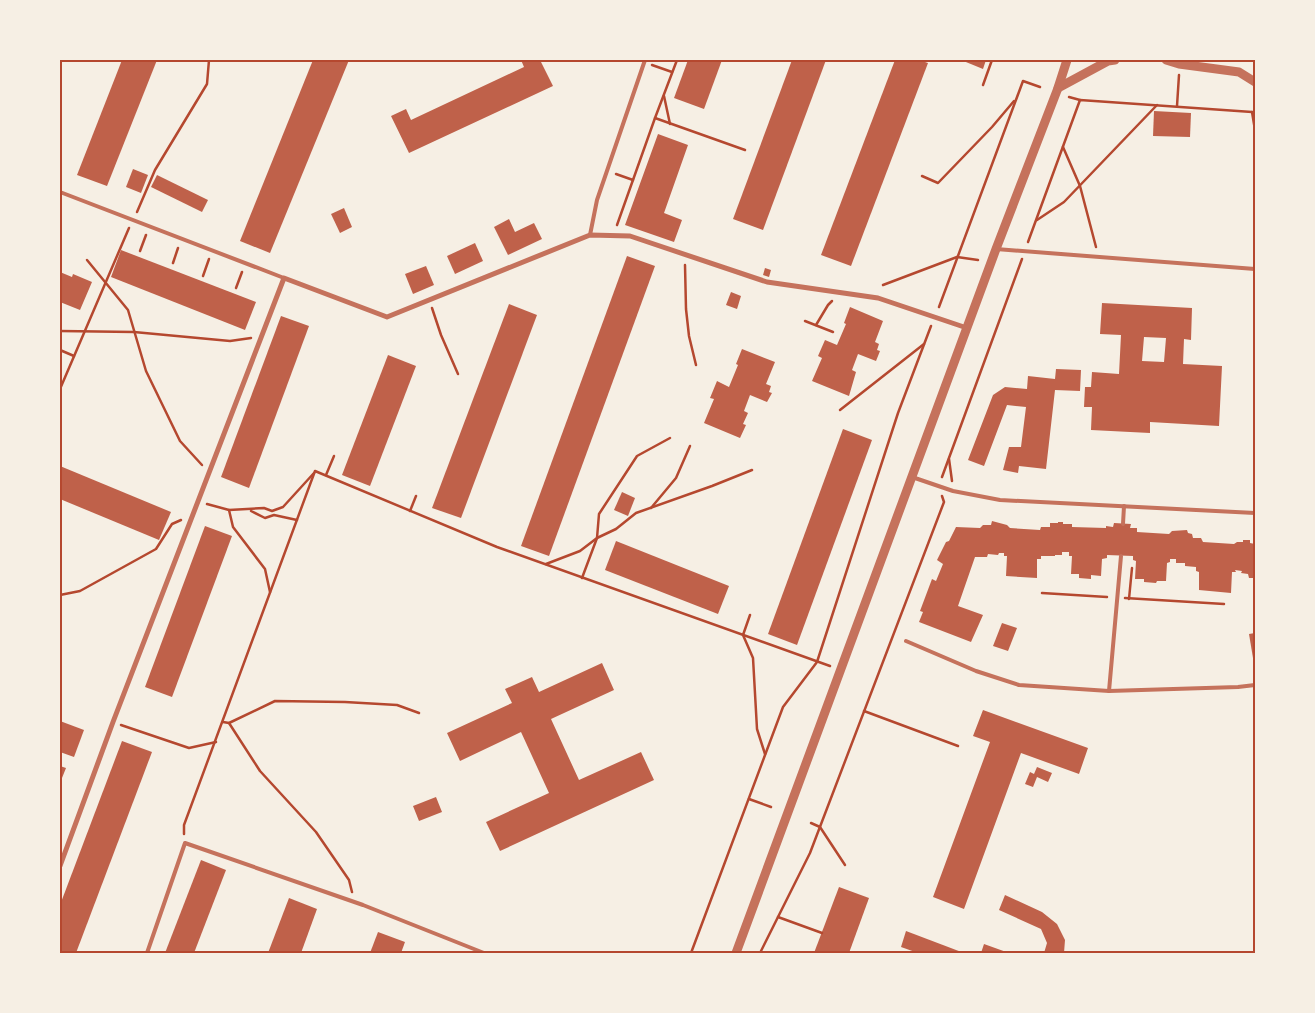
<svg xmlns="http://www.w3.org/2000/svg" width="1315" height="1013" font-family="'Source Sans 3',sans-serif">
<rect width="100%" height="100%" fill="#f6efe4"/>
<g fill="#bf614a" fill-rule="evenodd">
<path d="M122 60H157L107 186 77 175Z"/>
<path d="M313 60H349L270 253 240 241Z"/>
<path d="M521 60H540L553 86 409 153 391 116 406 109 411 120 524 67Z"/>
<path d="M688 60H722L704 109 674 98Z"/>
<path d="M792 60H826L763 230 733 219Z"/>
<path d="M895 60H919L928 63 851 266 821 255Z"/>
<path d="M961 60H986L983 69Z"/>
<path d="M1154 111 1191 113 1190 137 1153 136Z"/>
<path d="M658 134 688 145 664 213 682 220 674 242 625 225Z"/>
<path d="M133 169 148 175 141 193 126 187Z"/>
<path d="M157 175 208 200 202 212 151 187Z"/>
<path d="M344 208 352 227 340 233 331 214Z"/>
<path d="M509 219 515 232 534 223 542 239 508 255 494 227Z"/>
<path d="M475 243 483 261 455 274 447 256Z"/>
<path d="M121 250 256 302 245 330 111 277Z"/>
<path d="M627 256 655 266 549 556 521 546Z"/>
<path d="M426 266 434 285 413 294 405 274Z"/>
<path d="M765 268 771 270 769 277 763 275Z"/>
<path d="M60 272 72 277 73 274 92 282 80 310 60 302Z"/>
<path d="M731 292 741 296 737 309 726 305Z"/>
<path d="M1102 303 1192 308 1191 340 1184 339 1183 364 1222 366 1219 426 1150 422V433L1091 430 1092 407H1084L1085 387H1091L1092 372 1119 374 1121 335 1100 334ZM1144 337 1166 338 1164 362 1142 361Z"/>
<path d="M509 304 537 315 461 518 432 508Z"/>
<path d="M850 307 883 321 875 342 879 344 877 350 880 351 876 361 858 354 852 370 856 372 849 396 812 381 822 358 818 356 825 340 837 345 846 324 844 323Z"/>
<path d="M281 316 309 326 249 488 221 477Z"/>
<path d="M742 349 775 362 766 384 771 386 769 392 772 393 767 402 750 395 744 411 748 413 743 424 746 425 740 438 704 423 714 399 710 398 717 381 729 387 738 365 736 364Z"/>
<path d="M388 355 416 366 370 486 342 475Z"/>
<path d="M1056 369 1081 370 1080 391 1055 390 1046 469 1019 466 1018 473 1003 470 1009 447H1021L1026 407 1007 405 984 466 968 460 993 395 1005 387 1027 389 1028 376 1055 379Z"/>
<path d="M843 429 872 440 797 645 768 634Z"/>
<path d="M60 466 171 512 159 540 60 499Z"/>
<path d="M622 492 635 498 628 516 614 510Z"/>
<path d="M992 521 1007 525 1010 528 1040 530 1041 527H1050V523H1058V522H1063V524H1072V527L1106 528V526L1113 527 1114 523 1131 524 1130 528H1137V532L1169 534 1172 531 1187 530 1188 533 1192 534 1193 538H1201L1203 542 1234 544 1237 542H1243V540H1250V543L1255 544V578H1249L1248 574 1241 573 1242 571 1235 570 1236 572H1232L1231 593 1199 590V572L1196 571V567L1185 566V563H1176V559H1170V562L1167 563 1166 581H1157L1156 583 1144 582V579H1135L1136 561 1133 560V556L1107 555V558L1102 559 1101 576 1091 575V579L1079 578V574H1071L1072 556H1069V552H1062V555H1055V556H1041V559H1037V578L1006 576 1007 556H1004V553H999L998 555 988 554 987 557H975L958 606 983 615 971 642 919 622 923 612 920 611 932 579 936 581 943 564 937 560 946 542 949 541 956 527 980 528 983 525H991Z"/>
<path d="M205 526 232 536 172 697 145 687Z"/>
<path d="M616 541 729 586 718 614 605 570Z"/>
<path d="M1002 623 1017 628 1008 651 993 646Z"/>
<path d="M1255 633V664H1254L1249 634Z"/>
<path d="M602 663 614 690 551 719 579 780 641 752 654 780 500 851 486 822 549 793 521 732 460 761 447 733 512 703 505 689 532 677 539 692Z"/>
<path d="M983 710 1088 748 1079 774 1021 753 964 909 933 897 990 742 973 736Z"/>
<path d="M60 721 84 730 74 757 60 752Z"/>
<path d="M122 741 152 752 76 953H66L60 951V905Z"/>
<path d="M60 766 66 768 60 783Z"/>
<path d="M1037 767 1052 773 1048 782 1037 777 1033 787 1025 784 1030 772 1034 774Z"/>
<path d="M436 797 442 812 419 821 413 806Z"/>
<path d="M201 860 226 870 194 953H165Z"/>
<path d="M839 887 869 898 849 953H814Z"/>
<path d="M1005 895 1042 912 1057 924 1065 940 1064 953H1044L1047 943 1041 929 999 910Z"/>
<path d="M289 898 317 909 301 953H268Z"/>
<path d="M906 931 964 953H918L901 947Z"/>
<path d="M378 932 405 942 401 953H370Z"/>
<path d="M984 944 1009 953H981Z"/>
</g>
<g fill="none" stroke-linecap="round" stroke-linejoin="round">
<g stroke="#b5482f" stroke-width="2.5">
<path d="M677 60 655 118 745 150"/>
<path d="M652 65 672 72"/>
<path d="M983 85 992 60"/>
<path d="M664 96 670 124"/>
<path d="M1069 97 1080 100"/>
<path d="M1177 106 1179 75"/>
<path d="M1255 113 1252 112 1255 130"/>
<path d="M1063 147 1080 186 1096 247"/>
<path d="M616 174 633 180"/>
<path d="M922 176 938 183 992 127 1014 101"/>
<path d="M137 212 155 170 207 84 209 60"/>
<path d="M1037 220 1064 202 1157 105"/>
<path d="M617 225 655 118"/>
<path d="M1028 242 1080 100 1252 112"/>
<path d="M140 251 146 235"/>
<path d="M87 260 128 310 146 371 180 441 202 465"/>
<path d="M173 263 178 248"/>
<path d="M685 265 686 309 689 336 696 365"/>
<path d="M203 276 209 259"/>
<path d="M883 285 957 257 978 260"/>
<path d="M236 288 242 272"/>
<path d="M939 307 1023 81 1040 87"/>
<path d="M432 308 441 335 458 374"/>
<path d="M805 321 833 332"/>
<path d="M816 325 828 305 832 301"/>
<path d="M60 331 134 332 230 341 251 338"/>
<path d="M60 350 74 356"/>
<path d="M60 389 129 228"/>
<path d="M840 410 924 344"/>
<path d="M949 459 952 481"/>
<path d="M326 475 334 456"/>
<path d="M942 477 1022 259"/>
<path d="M207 504 229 510 264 508 272 511 283 507 314 473"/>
<path d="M651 508 676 478 690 446"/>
<path d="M229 510 233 527 265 569 270 592"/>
<path d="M251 511 265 518 274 515 297 520"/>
<path d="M410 511 416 496"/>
<path d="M546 564 580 551 597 538 616 529 636 513 712 486 752 470"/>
<path d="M582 578 597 538 599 514 637 456 670 438"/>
<path d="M1042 593 1107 597"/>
<path d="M60 595 80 591 156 549 172 524 181 520"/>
<path d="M1125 598 1224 604"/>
<path d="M1129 599 1132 568"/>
<path d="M750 615 743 635 753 658 757 729 765 754"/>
<path d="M864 711 958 746"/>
<path d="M223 722 229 723 275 701 345 702 397 705 419 713"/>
<path d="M229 723 260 771 316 832 349 880 352 892"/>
<path d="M121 725 189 748 216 742"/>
<path d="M749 799 771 807"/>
<path d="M811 823 820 827 845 865"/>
<path d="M184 834V825L315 471 497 547 830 666"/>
<path d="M778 917 822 933"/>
<path d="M691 953 783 707 817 662 898 413 931 326"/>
<path d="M760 953 810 853 944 502 942 496"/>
</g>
<g stroke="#c5725c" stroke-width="4">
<path d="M60 192 284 278"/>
<path d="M590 235 597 200 645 60"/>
<path d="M996 249 1255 269"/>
<path d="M912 477 953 491 1000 500 1255 513"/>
<path d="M1123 524 1124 506"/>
<path d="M906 641 976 671 1019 685 1109 691 1238 687 1255 685"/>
<path d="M1109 691 1121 556"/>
<path d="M147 953 185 843 363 905 484 953"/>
</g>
<path stroke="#c5725c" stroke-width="5" d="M60 866 113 722 284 278 387 317 590 235 630 236 767 282 878 298 967 328"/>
<g stroke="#c5725c" stroke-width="9">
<path d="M1166 60 1179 64 1239 72 1255 82"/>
<path d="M1058 88 1108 61 1115 60"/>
<path d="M736 953 996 249 1058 88 1067 60"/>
</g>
</g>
<rect width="1315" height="1013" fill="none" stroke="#f6efe4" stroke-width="122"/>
<rect x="61" y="61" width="1193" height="891" fill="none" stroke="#b5482f" stroke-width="2"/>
</svg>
